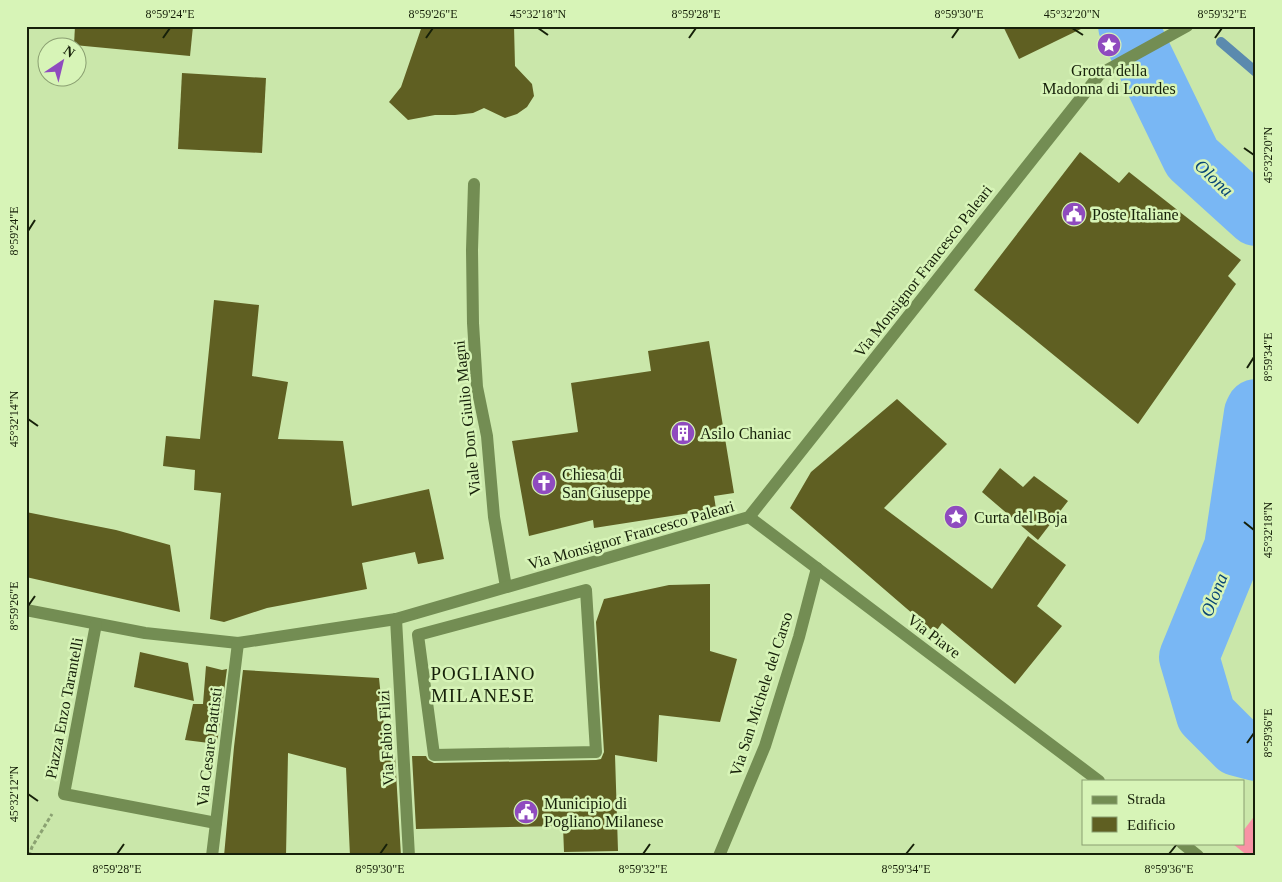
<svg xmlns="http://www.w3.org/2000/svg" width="1282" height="882" font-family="'Times New Roman',serif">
<rect width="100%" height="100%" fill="#cae7aa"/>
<path fill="#f893a5" d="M1256 814V856H1248L1233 844 1243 843V831Z"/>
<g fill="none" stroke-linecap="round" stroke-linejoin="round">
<path stroke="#5b8aae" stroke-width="10" d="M1221 42 1256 72"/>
<g stroke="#79b7f4" stroke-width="60">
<path d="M1128 26 1192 158 1256 216"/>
<path d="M1256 409 1254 413 1234 547 1189 657 1206 715 1237 746 1256 751"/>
</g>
</g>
<g fill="#5f5f22">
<path d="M75 26H193L190 56 74 45Z"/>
<path d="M422 26H514L515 66 532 84 534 96 527 107 517 114 505 118 484 108 473 113 455 115H435L408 120 389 102 401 87Z"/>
<path d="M1003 26H1087L1019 59Z"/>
<path d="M182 73 266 78 262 153 178 149Z"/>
<path d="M1080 152 1119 183 1129 172 1241 260 1228 276 1236 284 1138 424 974 290Z"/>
<path d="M214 300 259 305 252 376 288 382 278 439 343 441 352 506 429 489 444 559 418 564 415 552 362 563 367 589 267 608 224 622 210 619 221 493 194 490 195 470 163 466 166 436 200 439Z"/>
<path d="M709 341 734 493 714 496 716 509 594 528 593 520 529 536 512 441 578 432 571 383 651 371 648 351Z"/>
<path d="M897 399 947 444 884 508 992 589 1028 536 1066 565 1037 606 1062 626 1015 684 942 623 935 633 790 508 811 472Z"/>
<path d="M1000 468 1023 487 1034 476 1068 501 1038 540 982 492Z"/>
<path d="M26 512 116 530 170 545 180 612 26 577Z"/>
<path d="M710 584V651L737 659 720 722 659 715 657 762 615 755 618 851 564 852 563 826 416 829 412 756H426L428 760 434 763 596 760 601 759 604 752 596 622 604 599 669 585Z"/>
<path d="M140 652 188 663 194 701 134 687Z"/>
<path d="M206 666 222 670 227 669 217 744 185 740 193 704H203Z"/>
<path d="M243 670 379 678 387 756H395L401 856H350L346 768 288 753 286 856H224L234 747Z"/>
</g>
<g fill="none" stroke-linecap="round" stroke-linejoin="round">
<path stroke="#8ba272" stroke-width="3" stroke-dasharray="4 2.5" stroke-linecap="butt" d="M29 856 32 847 52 814"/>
<g stroke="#738d53" stroke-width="12">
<path d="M474 184 472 250 473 323 477 387 487 436 494 517 506 587"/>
<path d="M749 517 1099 781"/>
<path d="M586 590 596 752 434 755 418 635Z"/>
<path d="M26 610 145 633 238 643 396 619 749 517 1100 74 1187 26"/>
<path d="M396 619 409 856"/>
<path d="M96 624 64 794 216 823"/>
<path d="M1182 843 1198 856"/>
<path d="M212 856 238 643"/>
<path d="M719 856 765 746 799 637 817 568"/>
</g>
</g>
<path fill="none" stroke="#162009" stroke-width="2" d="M538 28 548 35M1072 28 1083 35M163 38 170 28M426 38 433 28M689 38 696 28M952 38 959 28M1215 38 1222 28M1244 148 1254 155M28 231 35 220M1247 368 1254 357M28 419 38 426M1244 522 1254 530M28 606 35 596M1247 743 1254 733M28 794 38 801M117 854 124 844M380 854 387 844M643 854 650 844M906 854 914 844M1169 854 1177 844"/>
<defs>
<g id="sight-disc" transform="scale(1.25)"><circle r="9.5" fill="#8f4bbf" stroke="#d7f4b7"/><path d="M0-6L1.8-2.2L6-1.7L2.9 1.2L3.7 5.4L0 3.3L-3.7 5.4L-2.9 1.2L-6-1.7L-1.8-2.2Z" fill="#fff"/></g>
<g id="civic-disc" transform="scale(1.25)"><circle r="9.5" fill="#8f4bbf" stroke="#d7f4b7"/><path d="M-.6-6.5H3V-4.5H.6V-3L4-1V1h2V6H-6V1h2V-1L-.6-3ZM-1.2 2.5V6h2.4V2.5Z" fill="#fff"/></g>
<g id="building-disc" transform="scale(1.25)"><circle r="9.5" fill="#8f4bbf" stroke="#d7f4b7"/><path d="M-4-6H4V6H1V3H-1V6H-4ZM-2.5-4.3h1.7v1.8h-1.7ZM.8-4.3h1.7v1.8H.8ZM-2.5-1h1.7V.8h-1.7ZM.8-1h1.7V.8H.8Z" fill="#fff"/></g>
<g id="church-disc" transform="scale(1.25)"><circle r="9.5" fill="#8f4bbf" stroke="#d7f4b7"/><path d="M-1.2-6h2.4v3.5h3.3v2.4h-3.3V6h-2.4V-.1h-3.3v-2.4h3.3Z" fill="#fff"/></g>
</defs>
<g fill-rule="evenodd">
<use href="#sight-disc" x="1109" y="45"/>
<use href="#civic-disc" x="1074" y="214"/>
<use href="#building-disc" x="683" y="433"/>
<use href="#church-disc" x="544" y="483"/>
<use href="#sight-disc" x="956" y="517"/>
<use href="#civic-disc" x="526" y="812"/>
</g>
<g text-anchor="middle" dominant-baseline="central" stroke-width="5" stroke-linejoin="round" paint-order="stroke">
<g font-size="16" fill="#162009" stroke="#d7f4b7" text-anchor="start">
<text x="1109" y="70" text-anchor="middle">Grotta della<tspan x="1109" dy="18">Madonna di Lourdes</tspan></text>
<text x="1092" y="214">Poste Italiane</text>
<text x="700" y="433">Asilo Chaniac</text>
<text x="562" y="474">Chiesa di<tspan x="562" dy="18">San Giuseppe</tspan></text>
<text x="974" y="517">Curta del Boja</text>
<text x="544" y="803">Municipio di<tspan x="544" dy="18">Pogliano Milanese</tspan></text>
</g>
<g font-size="16" fill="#162009" stroke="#d7f4b7">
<text transform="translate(923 271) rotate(-52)">Via Monsignor Francesco Paleari</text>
<text transform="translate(467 418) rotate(-96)">Viale Don Giulio Magni</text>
<text transform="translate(631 535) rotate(-16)">Via Monsignor Francesco Paleari</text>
<text transform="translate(934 636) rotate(37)">Via Piave</text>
<text transform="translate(761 694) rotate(-72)">Via San Michele del Carso</text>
<text transform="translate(64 708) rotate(-79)">Piazza Enzo Tarantelli</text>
<text transform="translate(386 738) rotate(-93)">Via Fabio Filzi</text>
<text transform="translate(209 747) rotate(-83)">Via Cesare Battisti</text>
</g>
<g font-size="18" font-style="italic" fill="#084575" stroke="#d7f4b7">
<text transform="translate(1214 178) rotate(43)">Olona</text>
<text transform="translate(1214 595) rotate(-68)">Olona</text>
</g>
<g font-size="19" letter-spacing="1" fill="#162009" stroke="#d7f4b7">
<text x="483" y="673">POGLIANO<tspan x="483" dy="22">MILANESE</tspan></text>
</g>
</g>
<rect width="1282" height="882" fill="none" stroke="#d7f4b7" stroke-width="55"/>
<rect x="1082" y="780" width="162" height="65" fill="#d7f4b7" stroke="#8a9f71"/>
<rect x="1092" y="796" width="25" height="8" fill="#738d53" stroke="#8a9f71"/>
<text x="1127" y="804" font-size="15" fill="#162009">Strada</text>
<rect x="1092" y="817" width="25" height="15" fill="#5f5f22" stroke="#8a9f71"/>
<text x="1127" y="830" font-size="15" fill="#162009">Edificio</text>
<g transform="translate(62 62) rotate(35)"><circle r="24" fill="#d7f4b7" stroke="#8a9f71"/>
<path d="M0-4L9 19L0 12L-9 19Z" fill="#8f4bbf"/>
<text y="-8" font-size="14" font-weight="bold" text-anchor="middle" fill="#162009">N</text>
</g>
<rect x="28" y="28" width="1226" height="826" fill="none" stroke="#162009" stroke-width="2"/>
<g font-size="12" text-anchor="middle" fill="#162009">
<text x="170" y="18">8°59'24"E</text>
<text x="433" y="18">8°59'26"E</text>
<text x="538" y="18">45°32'18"N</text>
<text x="696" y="18">8°59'28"E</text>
<text x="959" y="18">8°59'30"E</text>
<text x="1072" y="18">45°32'20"N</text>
<text x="1222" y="18">8°59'32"E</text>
<text transform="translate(1268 155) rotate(-90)" y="4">45°32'20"N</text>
<text transform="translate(14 231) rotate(-90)" y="4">8°59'24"E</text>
<text transform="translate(1268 357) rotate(-90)" y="4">8°59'34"E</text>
<text transform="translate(14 419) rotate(-90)" y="4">45°32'14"N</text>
<text transform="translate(1268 530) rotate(-90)" y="4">45°32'18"N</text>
<text transform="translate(14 606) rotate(-90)" y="4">8°59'26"E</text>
<text transform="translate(1268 733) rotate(-90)" y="4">8°59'36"E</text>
<text transform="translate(14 794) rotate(-90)" y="4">45°32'12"N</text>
<text x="117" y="873">8°59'28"E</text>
<text x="380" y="873">8°59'30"E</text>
<text x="643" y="873">8°59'32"E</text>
<text x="906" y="873">8°59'34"E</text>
<text x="1169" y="873">8°59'36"E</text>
</g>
</svg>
